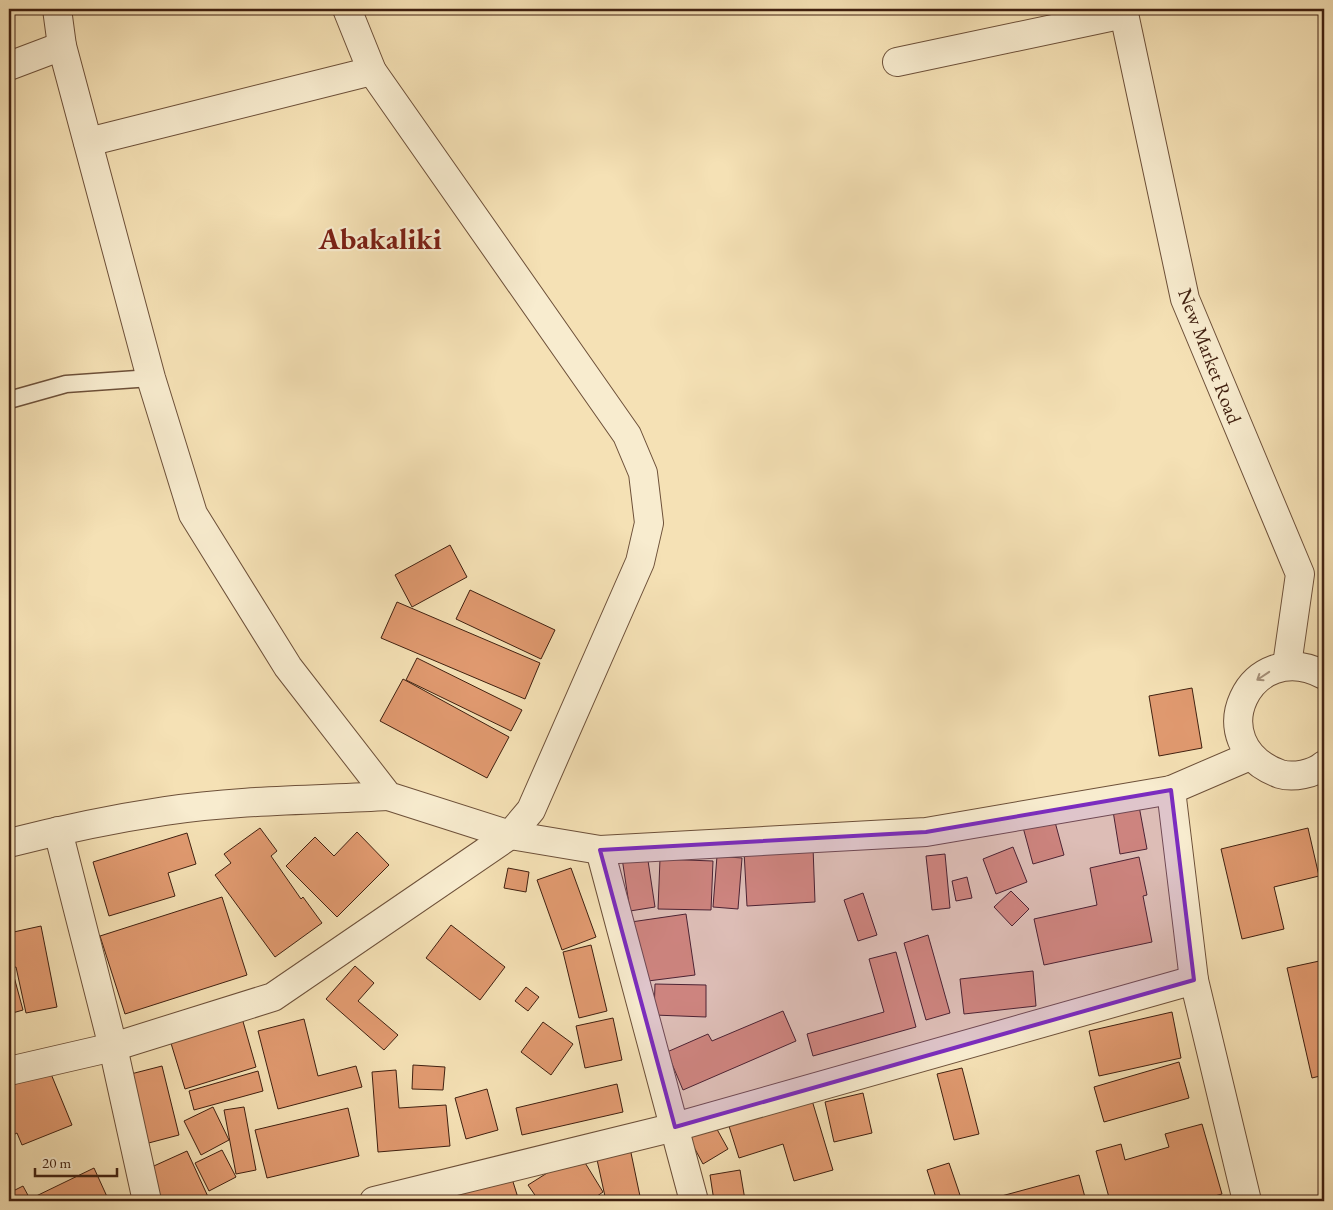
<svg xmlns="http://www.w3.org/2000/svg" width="1333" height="1210" font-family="'EB Garamond',serif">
<rect width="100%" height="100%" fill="#f5e1b5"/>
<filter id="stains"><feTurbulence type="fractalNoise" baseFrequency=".004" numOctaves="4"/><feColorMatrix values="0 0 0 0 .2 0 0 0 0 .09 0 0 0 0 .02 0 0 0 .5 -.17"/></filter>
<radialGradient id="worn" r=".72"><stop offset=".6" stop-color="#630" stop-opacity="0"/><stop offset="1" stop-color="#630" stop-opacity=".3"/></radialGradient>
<g fill="#e19a70" stroke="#402010">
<path d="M450 545 467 577 412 607 395 575Z"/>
<path d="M470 590 555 630 541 659 456 619Z"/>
<path d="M397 602 540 663 525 699 381 638Z"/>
<path d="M417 658 522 710 511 731 406 680Z"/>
<path d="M403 679 509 737 487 778 380 721Z"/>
<path d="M1192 688 1202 748 1159 756 1149 696Z"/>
<path d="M1139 806 1147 849 1120 854 1113 811Z"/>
<path d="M1052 811 1064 855 1033 864 1021 820Z"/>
<path d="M260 828 277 851 271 856 301 899 303 897 322 923 275 957 215 875 231 863 224 854Z"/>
<path d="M1308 828 1319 876 1274 887 1284 929 1242 939 1221 849Z"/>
<path d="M357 832 389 865 337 917 286 866 315 837 334 856Z"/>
<path d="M187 833 196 864 168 873 175 896 109 916 93 862Z"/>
<path d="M813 847 815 902 747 906 744 851Z"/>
<path d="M1013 847 1027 882 996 894 983 859Z"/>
<path d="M647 854 655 907 630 911 622 858Z"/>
<path d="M945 854 950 908 932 910 926 856Z"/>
<path d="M717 856 742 858 738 909 713 907Z"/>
<path d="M1139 857 1147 895 1143 896 1152 942 1044 965 1034 919 1097 905 1090 868Z"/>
<path d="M660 859 713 861 711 910 658 909Z"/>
<path d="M508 868 529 872 526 892 504 888Z"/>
<path d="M571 868 596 937 562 950 537 880Z"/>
<path d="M967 877 972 898 956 901 952 881Z"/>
<path d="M1011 891 1029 909 1012 926 994 907Z"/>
<path d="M863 893 877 935 858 941 844 900Z"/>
<path d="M222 897 247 975 125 1014 100 936Z"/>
<path d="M686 914 695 975 640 982 631 922Z"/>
<path d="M451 925 505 967 480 1000 426 958Z"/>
<path d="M41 926 57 1007 26 1013 16 967 9 968V933Z"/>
<path d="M928 935 950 1013 926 1020 904 943Z"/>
<path d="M591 945 607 1011 579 1018 563 952Z"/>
<path d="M896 952 916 1027 813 1056 807 1034 884 1012 869 959Z"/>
<path d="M1324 960V1075L1312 1078 1287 968Z"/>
<path d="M355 966 374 983 358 1001 398 1035 384 1050 326 999Z"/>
<path d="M1033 971 1036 1006 964 1014 960 979Z"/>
<path d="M13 973 23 1010 9 1014V974Z"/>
<path d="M655 984 706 985V1017L654 1015Z"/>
<path d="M526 987 539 997 528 1011 515 1001Z"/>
<path d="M783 1011 796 1041 683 1090 667 1052 708 1034 712 1041Z"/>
<path d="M1172 1012 1181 1058 1099 1076 1089 1031Z"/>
<path d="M242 1018 256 1067 185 1089 170 1040Z"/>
<path d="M613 1018 622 1060 585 1068 576 1026Z"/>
<path d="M304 1019 318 1076 356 1066 362 1087 278 1109 258 1031Z"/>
<path d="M543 1022 573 1044 551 1075 521 1052Z"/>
<path d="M1179 1062 1189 1098 1104 1122 1094 1087Z"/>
<path d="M413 1065 445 1067 443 1090 412 1089Z"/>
<path d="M162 1066 179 1135 141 1145 123 1076Z"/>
<path d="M962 1068 979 1134 954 1140 937 1074Z"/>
<path d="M49 1069 72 1125 22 1145 17 1133 9 1137V1085Z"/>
<path d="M396 1070 399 1108 446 1105 450 1146 378 1152 372 1072Z"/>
<path d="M258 1071 263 1091 194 1110 189 1091Z"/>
<path d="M617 1084 623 1112 522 1135 516 1108Z"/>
<path d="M487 1089 498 1130 466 1139 455 1098Z"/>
<path d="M863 1093 872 1133 834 1142 825 1102Z"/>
<path d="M811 1097 833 1170 794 1181 783 1144 739 1158 728 1123Z"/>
<path d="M213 1107 229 1140 201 1155 184 1121Z"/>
<path d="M244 1107 256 1170 236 1174 224 1110Z"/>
<path d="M348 1108 359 1156 267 1178 255 1130Z"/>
<path d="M714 1124 728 1149 703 1164 689 1138Z"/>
<path d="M1202 1124 1222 1194 1196 1201H1110L1096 1151 1121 1144 1125 1160 1169 1147 1165 1134Z"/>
<path d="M630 1148 641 1201H606L596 1155Z"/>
<path d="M222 1150 236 1177 209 1191 195 1163Z"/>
<path d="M187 1151 210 1201H160L145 1170Z"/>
<path d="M579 1153 603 1192 590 1201H539L528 1185Z"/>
<path d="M949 1163 962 1201H937L927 1170Z"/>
<path d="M94 1168 109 1201H9V1193L23 1186 30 1199Z"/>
<path d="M509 1169 519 1201H405Z"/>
<path d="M740 1170 745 1200 714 1201 710 1175Z"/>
<path d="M1079 1175 1086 1201H983Z"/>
</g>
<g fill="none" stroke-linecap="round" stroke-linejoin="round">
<g stroke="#6d5039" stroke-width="19">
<path id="lane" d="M9 400 66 384 151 378"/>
</g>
<g stroke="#6d5039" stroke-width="30">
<g id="street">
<path d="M57 9 62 46 151 378 193 514 288 667 388 796 510 835 600 850 926 832 1171 790 1250 756"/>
<path d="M1123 9 1185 299 1300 574 1287 665"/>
<path d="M897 62 1124 14"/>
<path d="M9 66 62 46"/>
<path d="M88 142 372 71"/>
<path d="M1324 675C1250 635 1198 744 1280 774 1293 778 1314 774 1324 765"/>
<path d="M1171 790 1194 980 1247 1201"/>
<path d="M58 831 113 1047 147 1201"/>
<path d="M9 843C60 830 112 819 165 811 238 800 314 800 388 796"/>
<path d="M600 850 694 1201"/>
<path d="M9 1071 113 1047 273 997 510 835 531 810 640 562 649 523 643 473 627 435 372 71 347 9"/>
<path d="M374 1201 675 1127 1194 980"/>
</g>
</g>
<use href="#lane" stroke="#f8eccf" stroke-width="16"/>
<use href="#street" stroke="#f8eccf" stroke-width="28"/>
</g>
<defs><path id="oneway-shaft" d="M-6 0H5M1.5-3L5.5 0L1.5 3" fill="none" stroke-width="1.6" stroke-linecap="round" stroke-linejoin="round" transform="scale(1.25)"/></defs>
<use stroke="#a59079" href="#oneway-shaft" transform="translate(1263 676) rotate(146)"/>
<path fill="#7b2cbf" fill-opacity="0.2" stroke="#7b2cbf" stroke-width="4" stroke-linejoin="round" d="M1171 790 1194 980 675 1127 600 850 926 832Z"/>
<g text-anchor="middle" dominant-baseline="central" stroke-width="4.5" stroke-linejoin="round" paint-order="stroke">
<g font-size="20" fill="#402010" stroke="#f8eccf">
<text transform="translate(1210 356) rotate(69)">New Market Road</text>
</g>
<g font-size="30" font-weight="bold" fill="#7a1f14" stroke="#f8eccf">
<text x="380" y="238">Abakaliki</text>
</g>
</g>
<rect width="1333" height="1210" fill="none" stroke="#f5e1b5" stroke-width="30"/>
<rect x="10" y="10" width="1313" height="1190" fill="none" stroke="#402010" stroke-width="2.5"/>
<rect x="15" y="15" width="1303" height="1180" fill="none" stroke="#402010"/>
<path d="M35 1168v8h82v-8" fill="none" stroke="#402010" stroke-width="2.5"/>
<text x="42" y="1168" font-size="15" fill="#402010" stroke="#f8eccf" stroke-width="4" paint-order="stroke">20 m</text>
<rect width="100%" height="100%" filter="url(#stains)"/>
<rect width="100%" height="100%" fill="url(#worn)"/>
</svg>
